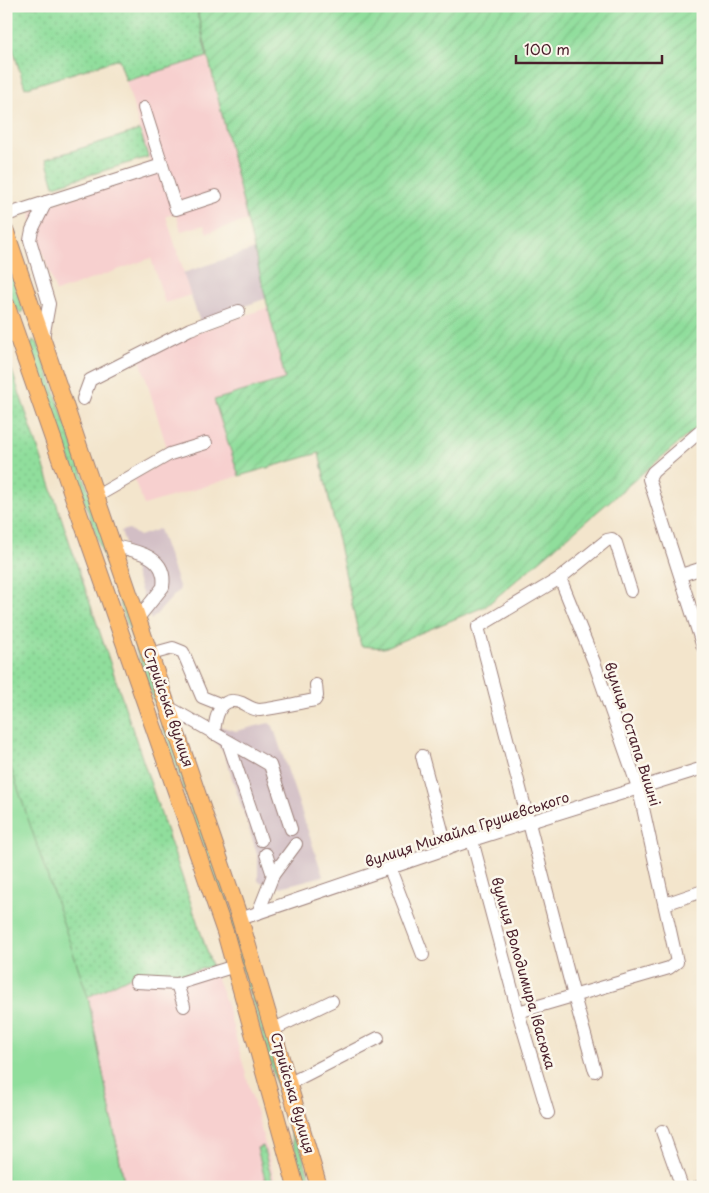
<svg xmlns="http://www.w3.org/2000/svg" width="709" height="1193" font-family="'Playpen Sans',sans-serif">
<defs>
<pattern id="grass-dots" width="8" height="8" patternUnits="userSpaceOnUse" patternTransform="scale(1.25)"><rect width="8" height="8" fill="#90de9c"/><path d="M2 2h.1M6 6h.1" fill="none" stroke="#7ebe87" stroke-width="1.8" stroke-linecap="round"/></pattern>
<pattern id="garden-furrows" width="10" height="10" patternUnits="userSpaceOnUse" patternTransform="scale(1.25)"><rect width="10" height="10" fill="#90de9c"/><path d="M-1 1l2-2M0 10L10 0M9 11l2-2" fill="none" stroke="#7ebe87"/></pattern>
</defs>
<rect width="100%" height="100%" fill="#fbf7ec"/>
<filter id="ink" filterUnits="userSpaceOnUse"><feTurbulence type="fractalNoise" baseFrequency=".02" numOctaves="2"/><feDisplacementMap in="SourceGraphic" scale="10" xChannelSelector="R" yChannelSelector="G"/><feConvolveMatrix kernelMatrix="1 2 1 2 8 2 1 2 1" color-interpolation-filters="sRGB"/></filter>
<filter id="wash" filterUnits="userSpaceOnUse"><feTurbulence type="fractalNoise" baseFrequency=".0096" numOctaves="4" result="noise"/><feDisplacementMap in="SourceGraphic" scale="20" xChannelSelector="R" yChannelSelector="G"/><feGaussianBlur stdDeviation="1.12" result="paint"/><feColorMatrix in="noise" values="0 0 0 0 0 0 0 0 0 0 0 0 0 0 0 0 0 1.4 0 .05"/><feComposite in="paint" operator="in"/></filter>
<g filter="url(#wash)">
<rect width="100%" height="100%" fill="#f3e5cc"/>
<g fill="#f7d0cf">
<path d="M207 57 248 220 207 233 204 225 181 231 176 214 166 216 191 295 165 303 151 258 56 292 30 216 33 210 153 173 126 81Z"/>
<path d="M269 307 285 379 214 400 239 476 144 505 134 479 170 458 140 359 193 334Z"/>
<path d="M212 966 226 1002 277 1187H125L88 997 135 974 169 978Z"/>
</g>
<g fill="#d2bec5">
<path d="M255 249 267 298 200 322 183 273Z"/>
<path d="M129 529 139 536 159 529 180 589 151 620 121 531Z"/>
<path d="M269 723 273 726 323 876 277 888 258 881V858L255 847 224 753 215 741V725L236 731Z"/>
</g>
<g fill="url(#grass-dots)" stroke="#6d7e64">
<path d="M15 6H196L207 57 126 81 119 59 25 88 6 27V10Z"/>
<path d="M140 130 148 157 54 186 46 159Z"/>
<path d="M6 256 23 310 21 313C7 303 6 272 6 256Z"/>
<path d="M33 340 38 343 236 922 312 1187H305C229 902 126 624 30 345Z"/>
<path d="M6 362 10 365 212 966 169 978 135 974 88 997 125 1187 6 953Z"/>
<path d="M263 1146 274 1187H267L257 1148Z"/>
</g>
<path fill="url(#garden-furrows)" stroke="#6d7e64" d="M196 6H703V422L486 606 384 648 361 646 319 453 239 476 214 400 285 379Z"/>
<path fill="#90de9c" stroke="#6d7e64" d="M6 753 88 997 125 1187H6Z"/>
</g>
<g filter="url(#ink)">
<g fill="none" stroke-linecap="round" stroke-linejoin="round">
<g stroke="#9e827c" stroke-width="14">
<g id="minor">
<path d="M144 108 176 209 216 196"/>
<path d="M6 215 162 165"/>
<path d="M43 338 49 304 30 240 32 230 46 202"/>
<path d="M83 399 90 380 190 329 239 311"/>
<path d="M703 429 653 472 649 479 703 647"/>
<path d="M97 496 170 454 206 443"/>
<path d="M114 546C137 551 168 556 163 587L139 617"/>
<path d="M681 575 703 568"/>
<path d="M151 654 173 648 183 652 202 697 222 705"/>
<path d="M170 708 270 765 291 829"/>
<path d="M214 734C215 717 220 694 242 703 248 706 253 710 260 710 278 708 297 703 315 700L317 696 316 685"/>
<path d="M228 742 261 840"/>
<path d="M422 756 447 849"/>
<path d="M472 840 518 1012 548 1113"/>
<path d="M266 854 273 875"/>
<path d="M390 869 423 955"/>
<path d="M665 904 703 891"/>
<path d="M258 913 273 875 296 844"/>
<path d="M240 919 472 840 703 768"/>
<path d="M136 982 177 984 235 966"/>
<path d="M177 984 184 1006"/>
<path d="M518 1012 669 968 677 962 639 790 594 662 560 578"/>
<path d="M274 1029 332 1001"/>
<path d="M595 1071 574 996 478 627 560 578 607 540 612 539 616 543 631 591"/>
<path d="M290 1083 378 1038"/>
<path d="M662 1131 682 1187"/>
<path d="M698 1187 703 1186"/>
</g>
</g>
<g stroke="#9e827c" stroke-width="18">
<g id="major">
<path d="M6 232 240 919 319 1187"/>
<path d="M6 304 225 932 296 1187"/>
</g>
</g>
<use href="#minor" stroke="#fff" stroke-width="12"/>
<use href="#major" stroke="#fdbc6f" stroke-width="16"/>
</g>
</g>
<g text-anchor="middle" dominant-baseline="central" stroke-width="5" stroke-linejoin="round" paint-order="stroke">
<g font-size="14" fill="#4a1f2b" stroke="#fbf7ec">
<text transform="translate(169 707) rotate(71)">Стрийська вулиця</text>
<text transform="translate(633 734) rotate(72)">вулиця Остапа Вишні</text>
<text transform="translate(467 829) rotate(-18)">вулиця Михайла Грушевського</text>
<text transform="translate(524 973) rotate(74)">вулиця Володимира Івасюка</text>
<text transform="translate(293 1093) rotate(74)">Стрийська вулиця</text>
</g>
</g>
<rect width="709" height="1193" fill="none" stroke="#fbf7ec" stroke-width="25"/>
<path d="M516 55v8h146v-8" fill="none" stroke="#4a1f2b" stroke-width="2.5"/>
<text x="524" y="55" font-size="15" fill="#4a1f2b" stroke="#fbf7ec" stroke-width="4" paint-order="stroke">100 m</text>
</svg>
